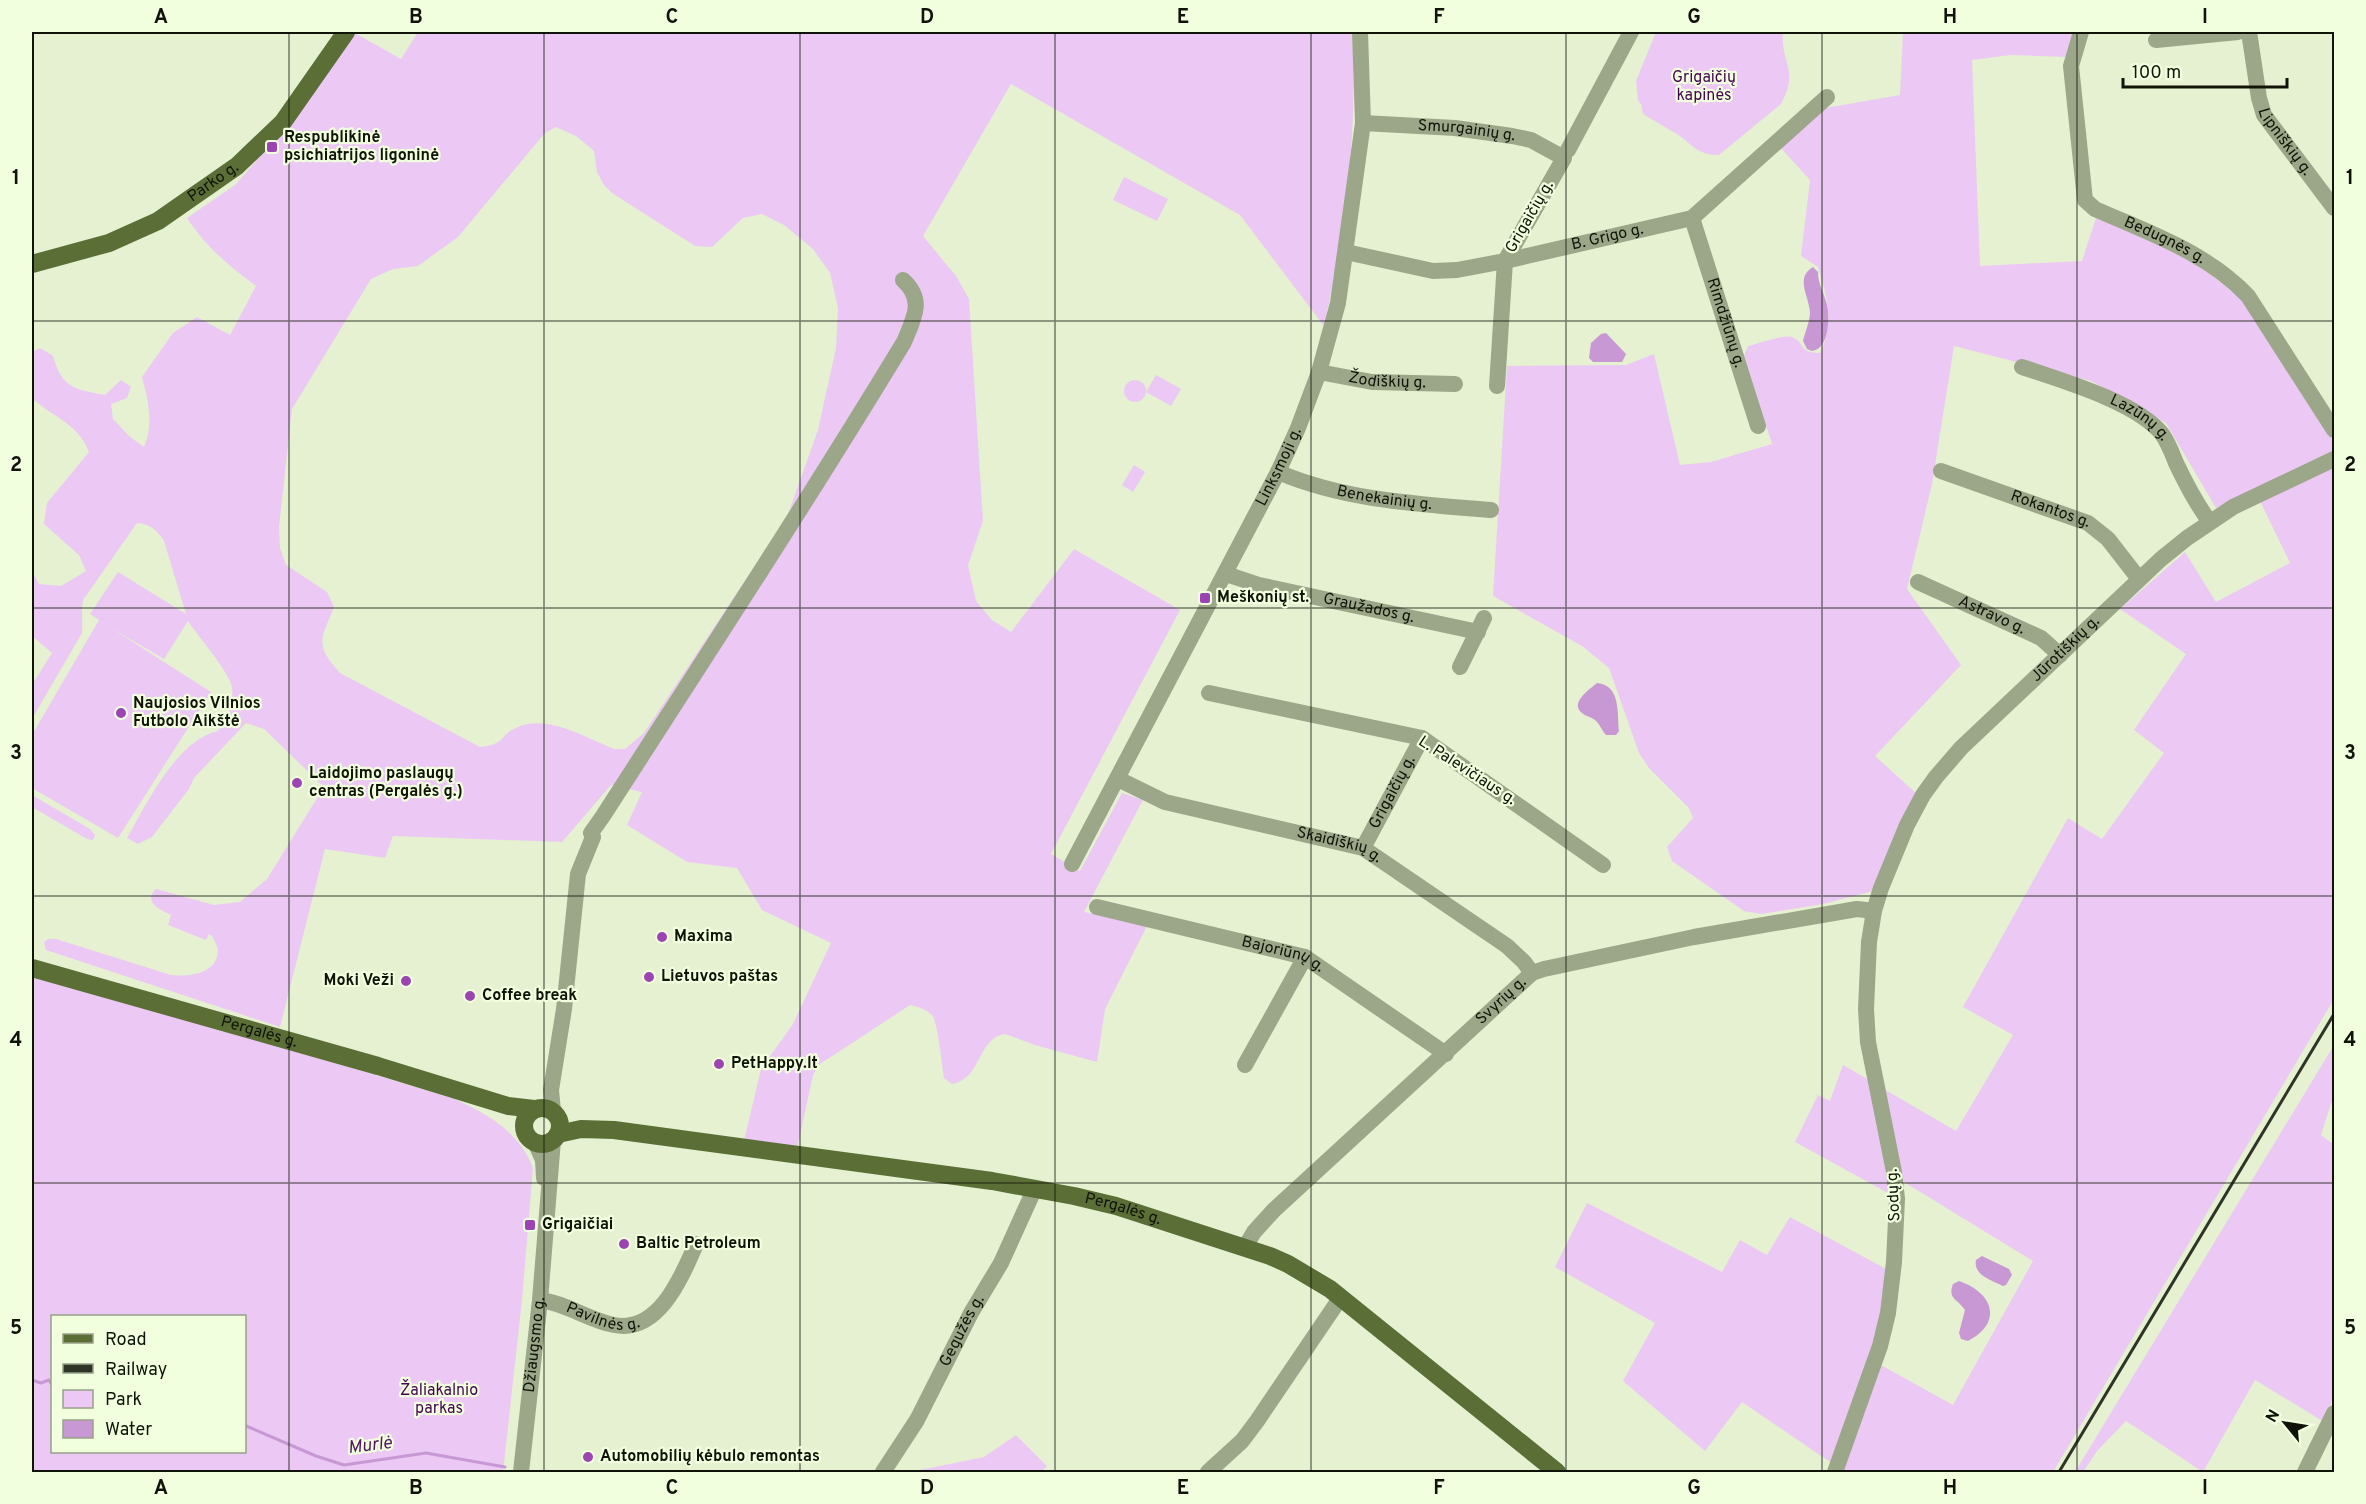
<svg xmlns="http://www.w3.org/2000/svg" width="2366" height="1504" font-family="Overpass,sans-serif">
<rect width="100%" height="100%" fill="#e5f1d1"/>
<g fill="#ebc9f4" fill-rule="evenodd">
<path d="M353 32 401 59 418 32H1352C1358 132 1346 228 1324 326L1240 215 1011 84 923 236 956 276 969 299 983 521 968 565 976 601 992 620 1011 632 1074 549 1180 610 1051 854 1080 871 1122 793 1143 800 1084 912 1147 926 1105 1009 1097 1062 1035 1045 1005 1034C977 1038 982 1079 952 1084L944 1078C942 1066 938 1023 932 1015 926 1009 918 1007 910 1005L820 1064 813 1075 797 1149 744 1141 761 1069 793 1024 831 943 762 910 737 868 687 862 627 825 642 792 611 785 562 842 393 836 385 858 325 849 280 1027 46 950 44 942 48 939H56L171 975C189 977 218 974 218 950 217 946 214 939 212 936L209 934 206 940 168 925 171 915C161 910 142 902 156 889L214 905 240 902 267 879 324 787 264 729 246 723 194 778 189 789 152 837 138 844 127 838C147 803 177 740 218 731 227 720 234 703 232 687 230 673 197 635 188 621L164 659 111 628 211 692 118 838 32 788V735L99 620 90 614 118 572 186 614 164 541C157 530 150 524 137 523L83 600C81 611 83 621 82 633L32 719V685L52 653 32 636V571L39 584 61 586 86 571 79 555 44 524 47 503 89 452C78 423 52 417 32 398V352L40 348 53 356C62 388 74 389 105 395L121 380 131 387 127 398 111 404 113 419 129 436 144 447C154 425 148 399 142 377L173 333 197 317 230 335 256 286C229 266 206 247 187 218L235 185 288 125ZM556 127 576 136 594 151 597 172 604 185 612 193 695 246 712 247 743 218 762 214 784 225 813 249 830 273 838 308 836 348 818 430 787 517 644 733 625 749H614C586 738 546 713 516 728 498 736 507 744 480 747L340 673C314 644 321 640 334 607L327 592 286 565 280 548 279 527 290 426 292 409 371 279 393 269 418 266 458 237 545 133Z"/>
<path d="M1656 32H1783C1780 63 1800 69 1781 104L1719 155C1697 155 1693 145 1677 134 1665 127 1654 121 1643 114L1641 104 1638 101 1636 81Z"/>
<path d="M1903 32H2077L2071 49 2065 57 2011 55 1972 60 1980 266 2082 261 2096 218 2185 255 2246 302 2334 442V451L2216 508 2166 423 2091 381 1954 346 1932 484 1907 589 1961 665 1875 756 1917 794 1873 891 1823 904 1761 914 1744 911 1672 861 1667 847 1693 818 1689 808 1649 768 1639 753 1609 668 1582 646 1493 596 1507 366 1626 365 1654 354 1680 465 1711 462 1772 444 1744 356 1748 346C1757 344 1785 334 1792 337 1806 343 1798 353 1820 353 1835 323 1827 297 1818 267L1801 256 1810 180 1780 147 1820 109 1900 95Z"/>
<path d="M1124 177 1168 199 1157 221 1113 200Z"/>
<path d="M1156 375 1181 389 1171 406 1146 392Z"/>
<circle cx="1135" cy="391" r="11"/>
<path d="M1134 465 1145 472 1133 492 1122 485Z"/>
<path d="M2334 465V999L2053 1472H1840L1879 1364 1953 1405 2033 1261 1899 1179 1882 1088 1956 1131 2013 1035 1963 1007 2068 818 2102 839 2164 753 2134 730 2186 654 2120 609 2185 552 2216 602 2290 563 2260 501Z"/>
<path d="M32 795 90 829 95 835 93 840 87 839 32 807Z"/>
<path d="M32 977 296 1051 455 1099C487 1114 520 1132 533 1168L522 1300 503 1472H32ZM52 1316H244V1452H52Z"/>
<path d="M2334 1045V1094L2321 1135 2334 1145V1395L2324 1422 2255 1380 2203 1472 2126 1421 2097 1451 2083 1472H2075Z"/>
<path d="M1843 1065 1869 1080 1890 1194 1795 1142 1818 1095 1830 1101Z"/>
<path d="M1587 1203 1722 1272 1740 1240 1767 1255 1790 1217 1888 1270 1877 1336 1833 1464 1742 1402 1705 1451 1623 1381 1655 1323 1555 1267Z"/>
<path d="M1016 1435 1047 1466 1041 1472H910L984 1457Z"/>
</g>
<g fill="#c898d4">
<path d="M1813 267 1818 272C1818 285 1824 292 1827 305 1830 318 1829 349 1812 351L1807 349 1803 341C1805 332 1809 324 1810 314 1810 297 1794 278 1813 267Z"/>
<path d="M1606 333 1626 354 1622 362H1593L1589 358 1591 343 1601 334Z"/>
<path d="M1597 683C1621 685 1617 713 1619 731L1616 735H1606C1602 731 1600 724 1595 720 1591 717 1585 716 1582 713 1569 703 1590 689 1597 683Z"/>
<path d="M1982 1256 2009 1269 2012 1275 2006 1285 2003 1286C1991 1280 1973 1275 1976 1260Z"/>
<path d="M1959 1281C1994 1293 2003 1323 1968 1341L1961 1339 1959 1333 1965 1310C1959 1300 1947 1299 1953 1284Z"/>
</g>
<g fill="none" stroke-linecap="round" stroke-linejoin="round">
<g stroke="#c898d4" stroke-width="3">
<path d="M32 1380 41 1383 49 1380 52 1385"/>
<path d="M244 1425 316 1456 344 1465 426 1453 505 1467"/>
</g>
<g stroke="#9ca789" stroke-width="16">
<path id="s1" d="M2081 32 2071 66 2085 200 2095 209C2149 233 2206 252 2248 296L2334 430"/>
<path id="s2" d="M2249 32 2259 98 2264 115 2334 208"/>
<path d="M2156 40 2238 32"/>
<path id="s3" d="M1363 123 1455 128 1512 136 1531 140 1564 158 1505 261 1497 386"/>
<path d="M1568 150 1631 32"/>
<path id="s4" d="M1692 218 1758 426"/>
<path id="s5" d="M1346 252 1433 271 1457 270 1505 261 1692 218 1827 97"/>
<path id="s6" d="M2022 367C2060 380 2137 402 2162 434 2168 442 2172 453 2176 463 2186 484 2196 504 2210 522"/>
<path id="s7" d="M1319 372 1372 382 1455 384"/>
<path id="s8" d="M1941 471 2088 523 2108 539 2139 579"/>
<path id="s9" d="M1278 472C1346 501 1419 504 1491 510"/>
<path id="s10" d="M1226 574 1259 585 1478 632"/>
<path id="s11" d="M1918 582 2041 638 2060 655"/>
<path d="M1460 667 1484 618"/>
<path d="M1209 693 1422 738 1603 865"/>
<path id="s12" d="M1118 779 1165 802 1363 848 1507 946 1524 962 1532 973"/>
<path id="s13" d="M1363 848 1422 738"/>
<path id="s14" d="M1072 864 1278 472 1298 428 1319 372 1338 303 1363 123 1360 32"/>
<path id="s15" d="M1097 907 1305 957 1446 1054"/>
<path d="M1245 1065 1305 957"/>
<path d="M553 1111 551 1090 564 1009 578 874 593 837 591 833 603 816C704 659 807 502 904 342 914 318 925 300 903 280"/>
<path d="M535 1142 543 1160 544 1178"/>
<path id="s16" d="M1245 1247 1254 1232 1274 1210 1532 973 1544 969 1694 937 1857 909 1874 911"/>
<path id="s17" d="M540 1300C566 1303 588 1320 614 1325 659 1334 682 1276 696 1244"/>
<path id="s18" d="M521 1472 540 1300 553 1140"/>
<path id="s19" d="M883 1472 917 1420 971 1313 1001 1263 1035 1188"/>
<path d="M1208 1472 1242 1441 1257 1421 1341 1297"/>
<path id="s20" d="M1835 1472 1880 1346 1888 1313 1894 1262 1897 1199 1894 1172 1868 1042 1866 1009 1869 942 1874 911 1881 888 1907 825 1923 795 1936 777 1961 748 2161 559 2187 538 2233 507 2334 459"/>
<path d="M2305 1472 2334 1413"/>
</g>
<g stroke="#5b6e36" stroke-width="18">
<path id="s21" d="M32 264 109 243 158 221 237 166 283 122 346 32"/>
<path id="s22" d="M32 968 378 1066 508 1106 534 1109"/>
<circle cx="542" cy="1126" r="18"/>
<path id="s23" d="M558 1134 581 1129 614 1130 992 1181 1074 1196 1116 1206 1270 1256 1288 1264 1330 1289 1557 1472"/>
</g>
<path stroke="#2f3526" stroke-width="3" d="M2059 1472 2334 1014"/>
</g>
<path fill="none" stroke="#101408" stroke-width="1.5" stroke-opacity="0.55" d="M289 32V1472M544 32V1472M800 32V1472M1055 32V1472M1311 32V1472M1566 32V1472M1822 32V1472M2077 32V1472M32 321H2334M32 608H2334M32 896H2334M32 1183H2334"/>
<g fill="#9c45b2" stroke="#f2ffde" stroke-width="2">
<rect x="266" y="141" width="12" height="12" rx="3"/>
<rect x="1199" y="592" width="12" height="12" rx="3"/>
<circle cx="121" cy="713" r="6"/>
<circle cx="297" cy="783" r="6"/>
<circle cx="662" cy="937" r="6"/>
<circle cx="649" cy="977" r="6"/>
<circle cx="406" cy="981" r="6"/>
<circle cx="470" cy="996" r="6"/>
<circle cx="719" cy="1064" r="6"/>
<rect x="524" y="1219" width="12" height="12" rx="3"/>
<circle cx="624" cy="1244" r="6"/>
<circle cx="588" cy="1457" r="6"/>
</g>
<g text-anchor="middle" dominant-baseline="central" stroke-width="4.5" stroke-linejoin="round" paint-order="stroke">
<g font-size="16" fill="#440651" stroke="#f2ffde">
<text x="1704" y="78">Grigaičių<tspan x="1704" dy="18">kapinės</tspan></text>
<text x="439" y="1391">Žaliakalnio<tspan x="439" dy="18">parkas</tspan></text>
</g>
<g font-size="16" fill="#101408" stroke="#f2ffde">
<text stroke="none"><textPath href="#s3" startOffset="104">Smurgainių g.</textPath></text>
<text stroke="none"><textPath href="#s2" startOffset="118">Lipniškių g.</textPath></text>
<text stroke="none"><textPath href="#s21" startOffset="201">Parko g.</textPath></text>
<text transform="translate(1530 217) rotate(-60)">Grigaičių g.</text>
<text stroke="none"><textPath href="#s5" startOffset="267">B. Grigo g.</textPath></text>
<text stroke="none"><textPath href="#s1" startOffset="260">Bedugnės g.</textPath></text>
<text stroke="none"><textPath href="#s4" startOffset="110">Rimdžiūnų g.</textPath></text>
<text stroke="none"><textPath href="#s7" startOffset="69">Žodiškių g.</textPath></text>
<text stroke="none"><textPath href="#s6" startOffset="129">Lazūnų g.</textPath></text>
<text stroke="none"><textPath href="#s14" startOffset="448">Linksmoji g.</textPath></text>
<text stroke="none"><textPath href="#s9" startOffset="110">Benekainių g.</textPath></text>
<text stroke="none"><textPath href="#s8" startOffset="116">Rokantos g.</textPath></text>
<text stroke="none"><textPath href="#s10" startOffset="147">Graužados g.</textPath></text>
<text stroke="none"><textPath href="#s11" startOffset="81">Astravo g.</textPath></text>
<text stroke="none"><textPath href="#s20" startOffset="904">Jūrotiškių g.</textPath></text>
<text transform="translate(1467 771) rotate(33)">L. Palevičiaus g.</text>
<text stroke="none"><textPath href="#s13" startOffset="63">Grigaičių g.</textPath></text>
<text stroke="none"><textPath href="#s12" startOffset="232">Skaidiškių g.</textPath></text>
<text stroke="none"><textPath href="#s15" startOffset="192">Bajoriūnų g.</textPath></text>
<text stroke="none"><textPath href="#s16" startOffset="356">Svyrių g.</textPath></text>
<text stroke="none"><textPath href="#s22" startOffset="236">Pergalės g.</textPath></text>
<text transform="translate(1894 1195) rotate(-93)">Sodų g.</text>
<text stroke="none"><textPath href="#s23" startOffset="572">Pergalės g.</textPath></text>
<text stroke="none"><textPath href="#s17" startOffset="66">Pavilnės g.</textPath></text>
<text stroke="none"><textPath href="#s19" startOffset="162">Gegužės g.</textPath></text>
<text stroke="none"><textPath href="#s18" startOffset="128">Džiaugsmo g.</textPath></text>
</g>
<g font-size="16" font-weight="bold" fill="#101408" stroke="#f2ffde" text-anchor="start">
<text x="284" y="138">Respublikinė<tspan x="284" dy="18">psichiatrijos ligoninė</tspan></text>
<text x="1217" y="598">Meškonių st.</text>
<text x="133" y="704">Naujosios Vilnios<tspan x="133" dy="18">Futbolo Aikštė</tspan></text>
<text x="309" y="774">Laidojimo paslaugų<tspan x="309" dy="18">centras (Pergalės g.)</tspan></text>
<text x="674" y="937">Maxima</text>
<text x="661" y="977">Lietuvos paštas</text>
<text x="394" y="981" text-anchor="end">Moki Veži</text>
<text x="482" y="996">Coffee break</text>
<text x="731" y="1064">PetHappy.lt</text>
<text x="542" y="1225">Grigaičiai</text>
<text x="636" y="1244">Baltic Petroleum</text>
<text x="600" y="1457">Automobilių kėbulo remontas</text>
</g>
<g font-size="18" font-style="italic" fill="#521860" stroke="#f2ffde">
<text transform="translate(370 1446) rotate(-7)">Murlė</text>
</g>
</g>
<rect width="2366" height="1504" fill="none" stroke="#f2ffde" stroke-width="66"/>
<rect x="51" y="1315" width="195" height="138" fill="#f2ffde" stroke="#98a188" stroke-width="1.5"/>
<rect x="63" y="1334" width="30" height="9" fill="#5b6e36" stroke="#98a188" stroke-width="1.5"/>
<text x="105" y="1345" font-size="18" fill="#101408">Road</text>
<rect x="63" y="1364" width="30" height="9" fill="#2f3526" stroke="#98a188" stroke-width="1.5"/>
<text x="105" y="1375" font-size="18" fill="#101408">Railway</text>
<rect x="63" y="1390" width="30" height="18" fill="#ebc9f4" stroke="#98a188" stroke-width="1.5"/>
<text x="105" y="1405" font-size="18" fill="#101408">Park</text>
<rect x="63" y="1420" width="30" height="18" fill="#c898d4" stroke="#98a188" stroke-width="1.5"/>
<text x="105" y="1435" font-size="18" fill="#101408">Water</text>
<g transform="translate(2285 1423) rotate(300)" stroke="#f2ffde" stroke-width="4.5" paint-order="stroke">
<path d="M0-4.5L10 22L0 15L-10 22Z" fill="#101408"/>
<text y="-9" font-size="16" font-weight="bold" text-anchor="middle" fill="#101408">N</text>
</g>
<path d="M2123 78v9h164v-9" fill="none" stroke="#101408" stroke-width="3"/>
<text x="2132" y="78" font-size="18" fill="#101408" stroke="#f2ffde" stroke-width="4.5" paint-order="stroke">100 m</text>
<rect x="33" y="33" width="2300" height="1438" fill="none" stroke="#101408" stroke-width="2"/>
<g font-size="20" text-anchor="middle" font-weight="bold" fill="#101408">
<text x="161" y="23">A</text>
<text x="416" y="23">B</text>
<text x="672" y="23">C</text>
<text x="927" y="23">D</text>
<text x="1183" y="23">E</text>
<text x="1439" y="23">F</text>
<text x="1694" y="23">G</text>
<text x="1950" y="23">H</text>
<text x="2205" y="23">I</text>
<text x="16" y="184">1</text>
<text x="2350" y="184">1</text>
<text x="16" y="471">2</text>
<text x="2350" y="471">2</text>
<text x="16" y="759">3</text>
<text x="2350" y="759">3</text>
<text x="16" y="1046">4</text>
<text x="2350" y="1046">4</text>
<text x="16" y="1334">5</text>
<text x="2350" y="1334">5</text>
<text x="161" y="1494">A</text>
<text x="416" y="1494">B</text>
<text x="672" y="1494">C</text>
<text x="927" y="1494">D</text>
<text x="1183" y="1494">E</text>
<text x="1439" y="1494">F</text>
<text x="1694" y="1494">G</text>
<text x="1950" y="1494">H</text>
<text x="2205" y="1494">I</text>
</g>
</svg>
